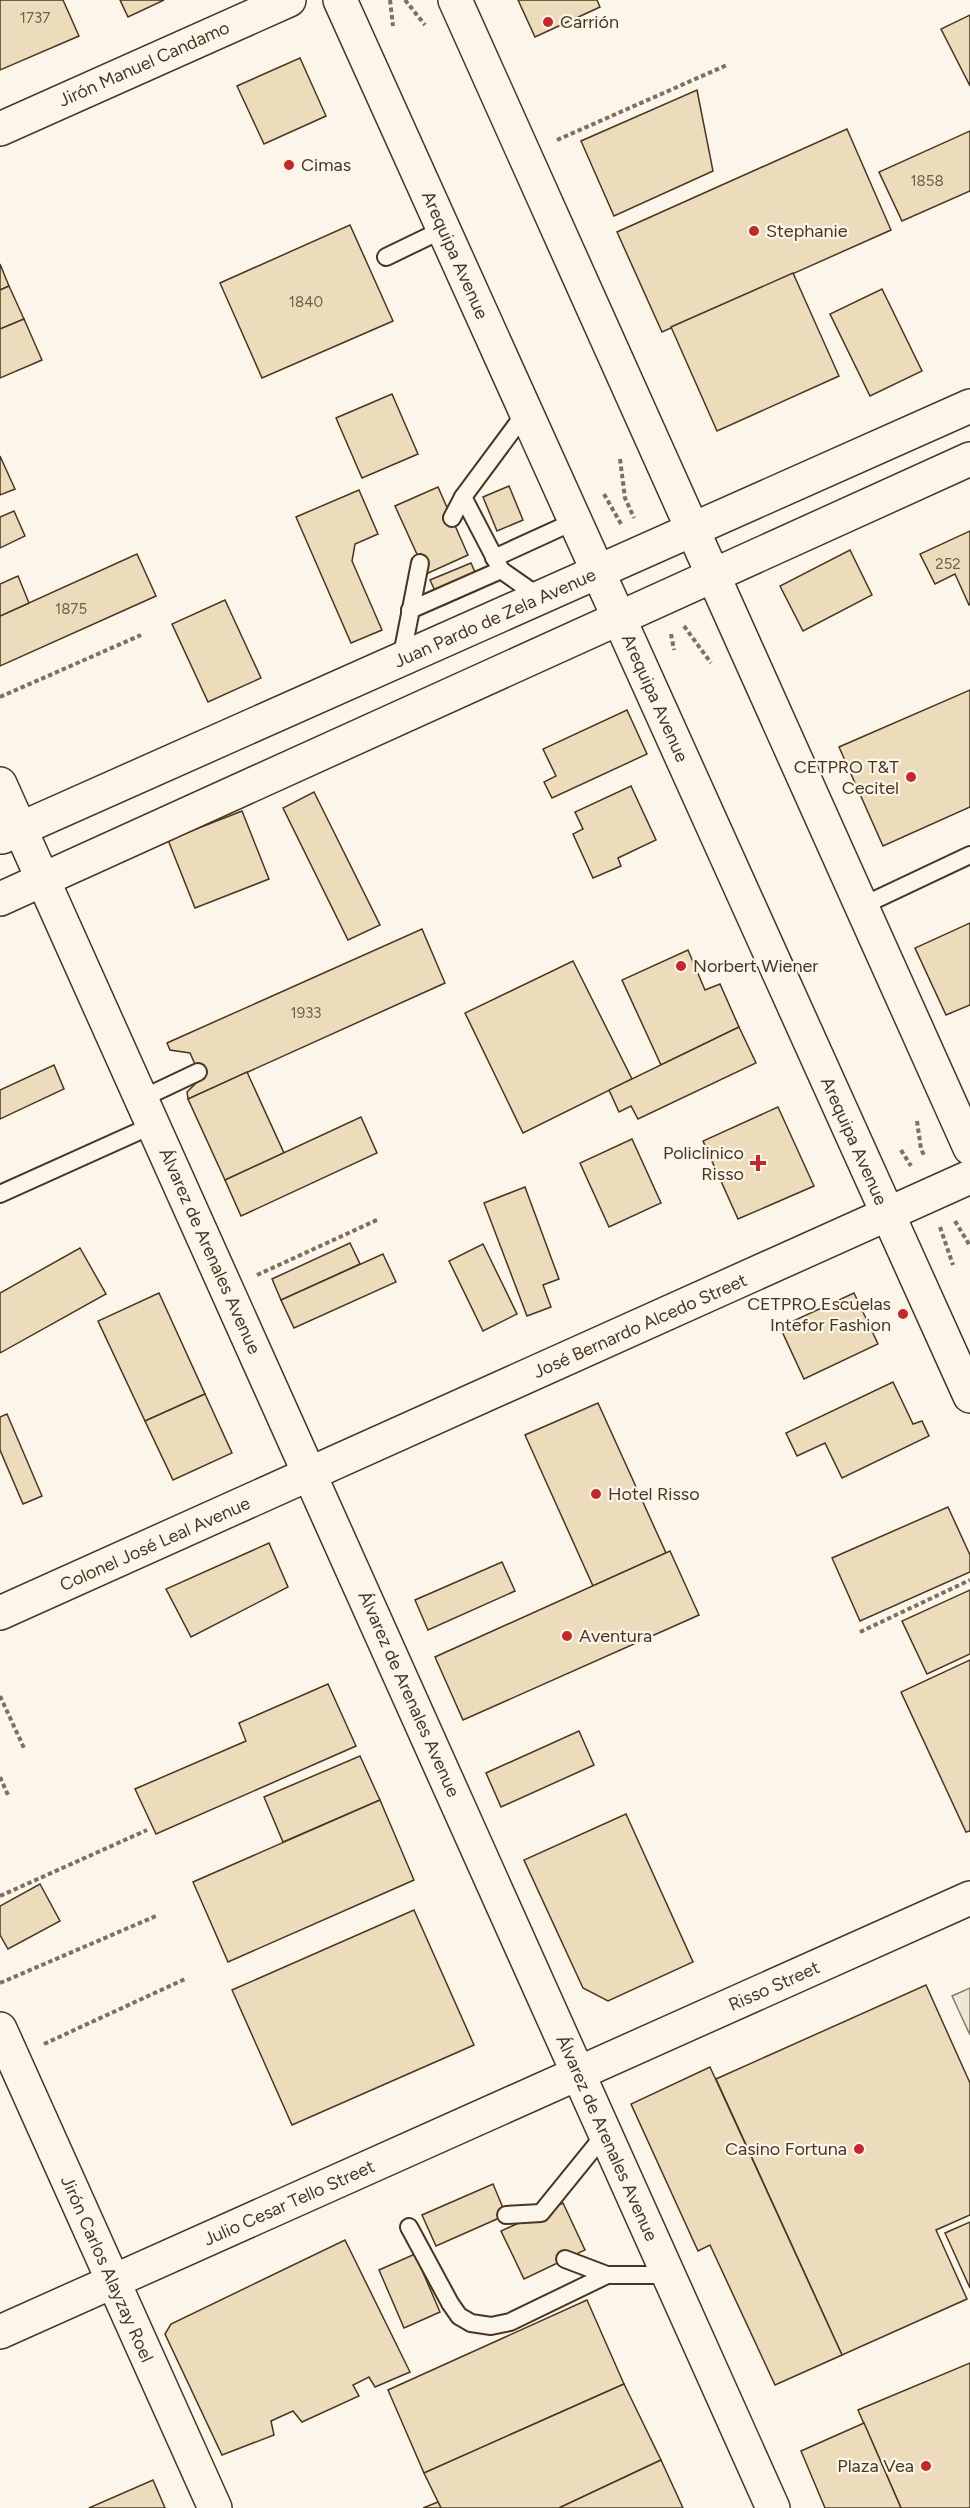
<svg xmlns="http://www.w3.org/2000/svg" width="970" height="2508" font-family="Figtree,sans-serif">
<rect width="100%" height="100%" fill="#fbf6e9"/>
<path fill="#ede7d9" stroke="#887966" stroke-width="1.5" d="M970 1988V2035L952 1996Z"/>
<g fill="#ecdcbc" stroke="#4a3520" stroke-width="1.5">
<path d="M0 0H63L79 36 0 70Z"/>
<path d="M120 0H164L128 17Z"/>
<path d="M518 0H597L600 7 535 37Z"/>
<path d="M970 15V86L941 29Z"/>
<path d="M300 58 326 116 264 144 237 86Z"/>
<path d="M697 90 713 171 614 216 581 141Z"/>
<path d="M847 129 891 230 662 332 617 232Z"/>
<path d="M970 131V191L902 221 879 172Z"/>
<path d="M350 225 393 321 262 378 220 283Z"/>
<path d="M0 264 9 286 0 290Z"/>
<path d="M793 273 839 376 717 431 671 327Z"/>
<path d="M9 286 24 319 0 329V290Z"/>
<path d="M882 289 922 371 870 396 830 314Z"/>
<path d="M24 319 42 360 0 378V329Z"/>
<path d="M392 394 418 454 362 478 336 418Z"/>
<path d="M0 456 15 489 0 495Z"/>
<path d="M509 486 523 520 497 531 483 497Z"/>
<path d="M438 487 468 555 426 574 395 506Z"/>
<path d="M359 490 378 534 355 544 352 561 382 630 351 643 296 517Z"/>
<path d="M14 511 25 536 0 548V517Z"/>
<path d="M970 531V604L969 605 955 574 935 584 920 554Z"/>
<path d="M850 550 872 595 803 631 780 586Z"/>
<path d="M137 554 156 596 0 666V616Z"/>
<path d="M471 563 482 588 442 606 430 580Z"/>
<path d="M18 576 29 603 0 616V584Z"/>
<path d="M225 600 261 678 208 702 172 624Z"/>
<path d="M970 690V807L883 846 839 747Z"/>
<path d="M627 710 647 754 552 798 544 782 556 776 543 749Z"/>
<path d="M631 786 656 840 618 858 621 866 593 878 573 834 583 829 575 812Z"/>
<path d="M314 792 380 925 348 940 283 808Z"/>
<path d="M242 811 269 879 195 908 168 840Z"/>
<path d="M970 923V1005L946 1015 915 948Z"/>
<path d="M422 929 445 983 188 1099 187 1092 201 1078 190 1053 170 1050 167 1043Z"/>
<path d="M688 950 705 990 720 984 739 1027 661 1065 622 980Z"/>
<path d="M573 961 632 1079 523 1133 465 1013Z"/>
<path d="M739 1027 756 1063 638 1119 631 1106 619 1112 609 1090Z"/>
<path d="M54 1065 64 1089 0 1119V1090Z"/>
<path d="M247 1072 284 1153 225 1180 188 1099Z"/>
<path d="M778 1107 814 1186 738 1219 703 1141Z"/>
<path d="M361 1117 377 1153 241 1216 225 1180Z"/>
<path d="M632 1139 661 1203 609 1227 580 1163Z"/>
<path d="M525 1187 559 1279 543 1285 551 1307 527 1316 484 1203Z"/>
<path d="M350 1243 360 1264 281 1300 272 1279Z"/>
<path d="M483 1244 517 1314 483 1331 449 1261Z"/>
<path d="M80 1248 106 1294 0 1353V1293Z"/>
<path d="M383 1254 396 1282 294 1328 281 1300Z"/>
<path d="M159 1293 205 1394 145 1421 98 1321Z"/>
<path d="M854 1293 878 1344 804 1379 780 1327Z"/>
<path d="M893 1382 913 1424 922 1421 929 1436 842 1478 825 1443 797 1456 786 1433Z"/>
<path d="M205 1394 232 1453 173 1480 145 1421Z"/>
<path d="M598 1403 666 1553 593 1586 525 1435Z"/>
<path d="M7 1414 42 1496 23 1504 0 1450V1417Z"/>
<path d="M948 1507 970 1555V1572L860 1621 832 1558Z"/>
<path d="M269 1543 288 1587 191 1637 166 1589Z"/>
<path d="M670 1551 699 1615 463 1720 435 1657Z"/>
<path d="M502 1562 515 1591 428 1630 415 1600Z"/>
<path d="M970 1590V1654L927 1674 902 1621Z"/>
<path d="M970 1660V1831L966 1832 901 1692Z"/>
<path d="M328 1684 356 1746 156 1834 135 1789 246 1741 239 1723Z"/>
<path d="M579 1731 594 1765 501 1807 486 1773Z"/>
<path d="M360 1756 380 1800 283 1842 264 1797Z"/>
<path d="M380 1800 414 1880 228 1962 193 1882Z"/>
<path d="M626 1814 693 1962 608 2001 583 1988 524 1860Z"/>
<path d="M40 1884 60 1921 8 1949 0 1935V1906Z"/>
<path d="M414 1910 474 2045 292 2125 232 1990Z"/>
<path d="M926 1985 970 2083V2215L936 2230 967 2299 842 2355 716 2079Z"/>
<path d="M710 2067 842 2355 775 2385 710 2245 698 2251 631 2104Z"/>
<path d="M493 2184 506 2215 436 2246 422 2215Z"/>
<path d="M563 2203 585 2250 524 2279 501 2231Z"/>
<path d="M970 2222V2288L945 2233Z"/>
<path d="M345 2240 410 2372 375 2387 369 2377 353 2385 359 2396 302 2422 293 2411 271 2421 274 2435 222 2455 165 2334 171 2324Z"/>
<path d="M415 2254 440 2312 404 2328 379 2270Z"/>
<path d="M587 2300 624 2384 424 2473 388 2390Z"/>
<path d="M970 2363V2508H901L858 2410Z"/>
<path d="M624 2384 661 2460 559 2508H441L424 2473Z"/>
<path d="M864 2423 901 2508H825L801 2451Z"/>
<path d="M661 2460 683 2508H559Z"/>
<path d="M153 2480 165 2508H89Z"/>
<path d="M438 2502 441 2508H423Z"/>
</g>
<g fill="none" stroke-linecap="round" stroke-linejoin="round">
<g stroke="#4a3520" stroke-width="20">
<g id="lane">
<path d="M386 257 444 229"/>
<path d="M526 412 463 497 501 570 541 598"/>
<path d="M452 518 463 497"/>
<path d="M494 558 575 521"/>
<path d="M410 610 501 570"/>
<path d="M401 660 420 563"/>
<path d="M862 906 970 855"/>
<path d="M141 1099 198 1072"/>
<path d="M0 1194 153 1125"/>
<path d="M506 2215 541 2213 605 2134"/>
<path d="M409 2227 450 2303 459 2316 471 2323 491 2326 510 2322 607 2275"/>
<path d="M565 2259 607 2275H669"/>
</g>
</g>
<g stroke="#4a3520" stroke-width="36">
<g id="street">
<path d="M0 1613 970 1177"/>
<path d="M0 2029 215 2508"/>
<path d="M0 2332 970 1898"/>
</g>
</g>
<g stroke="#4a3520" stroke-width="36">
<g id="secondary">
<path d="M340 0 970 1396"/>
<path d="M455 0 970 1148"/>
<path d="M0 129 289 0"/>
<path d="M0 784 773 2508"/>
<path d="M2 837 970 406"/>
<path d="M0 899 970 459"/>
</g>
</g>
<g stroke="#7f6f5c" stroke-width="4" stroke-dasharray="4.5 3" stroke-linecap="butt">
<path d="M390 0 393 26"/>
<path d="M405 0 425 25"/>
<path d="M557 140 727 65"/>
<path d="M620 459 625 498 634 518"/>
<path d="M604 494 621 524"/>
<path d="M684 626 711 663"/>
<path d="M671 634 674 650"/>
<path d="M0 697 141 635"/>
<path d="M917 1121 921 1149 925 1157"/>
<path d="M901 1150 911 1166"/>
<path d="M955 1221 970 1246"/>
<path d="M940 1227 953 1265"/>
<path d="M257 1275 379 1219"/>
<path d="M860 1632 970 1580"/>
<path d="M0 1696 24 1748"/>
<path d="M0 1777 8 1795"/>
<path d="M0 1896 147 1830"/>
<path d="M0 1983 156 1916"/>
<path d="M44 2044 185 1979"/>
</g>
<use href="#lane" stroke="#fbf6e9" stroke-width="16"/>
<use href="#street" stroke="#fbf6e9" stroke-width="33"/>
<use href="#secondary" stroke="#fbf6e9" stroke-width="33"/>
</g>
<g fill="#c62828" stroke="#fbf6e9" stroke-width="2">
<circle cx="548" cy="22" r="6"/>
<circle cx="289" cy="165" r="6"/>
<circle cx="754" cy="231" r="6"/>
<circle cx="911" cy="777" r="6"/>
<circle cx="681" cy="966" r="6"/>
<path d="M755 1154h6v6h6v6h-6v6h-6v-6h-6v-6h6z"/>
<circle cx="903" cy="1314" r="6"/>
<circle cx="596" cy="1494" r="6"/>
<circle cx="567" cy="1636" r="6"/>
<circle cx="859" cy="2149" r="6"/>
<circle cx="926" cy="2466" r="6"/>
</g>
<g text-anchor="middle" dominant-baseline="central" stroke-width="4.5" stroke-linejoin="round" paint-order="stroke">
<g font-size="15" fill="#725f47">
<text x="35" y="18">1737</text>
<text x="927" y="181">1858</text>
<text x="306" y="302">1840</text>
<text x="948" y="564">252</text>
<text x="71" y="609">1875</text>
<text x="306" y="1013">1933</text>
</g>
<g font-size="18" fill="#4a3520" stroke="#fbf6e9" text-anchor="start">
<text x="560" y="22">Carrión</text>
<text x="301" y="165">Cimas</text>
<text x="766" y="231">Stephanie</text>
<text x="899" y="767" text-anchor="end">CETPRO T&amp;T<tspan x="899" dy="21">Cecitel</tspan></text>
<text x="693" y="966">Norbert Wiener</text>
<text x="744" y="1153" text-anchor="end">Policlinico<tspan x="744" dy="21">Risso</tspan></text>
<text x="891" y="1304" text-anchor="end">CETPRO Escuelas<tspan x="891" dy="21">Intefor Fashion</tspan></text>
<text x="608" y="1494">Hotel Risso</text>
<text x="579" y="1636">Aventura</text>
<text x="847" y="2149" text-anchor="end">Casino Fortuna</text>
<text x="914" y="2466" text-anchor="end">Plaza Vea</text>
</g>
<g font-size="18" fill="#4a3520" stroke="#fbf6e9">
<text transform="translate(144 64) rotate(-24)">Jirón Manuel Candamo</text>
<text transform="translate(455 255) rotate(66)">Arequipa Avenue</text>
<text transform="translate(495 618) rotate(-24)">Juan Pardo de Zela Avenue</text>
<text transform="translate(655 698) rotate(66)">Arequipa Avenue</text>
<text transform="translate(854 1141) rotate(66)">Arequipa Avenue</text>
<text transform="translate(210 1251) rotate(66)">Álvarez de Arenales Avenue</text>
<text transform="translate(640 1326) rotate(-24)">José Bernardo Alcedo Street</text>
<text transform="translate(155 1544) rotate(-24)">Colonel José Leal Avenue</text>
<text transform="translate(409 1694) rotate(66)">Álvarez de Arenales Avenue</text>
<text transform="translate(774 1986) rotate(-24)">Risso Street</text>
<text transform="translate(607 2138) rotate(66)">Álvarez de Arenales Avenue</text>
<text transform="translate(289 2203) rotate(-24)">Julio Cesar Tello Street</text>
<text transform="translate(107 2269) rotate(66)">Jirón Carlos Alayzay Roel</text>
</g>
</g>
</svg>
